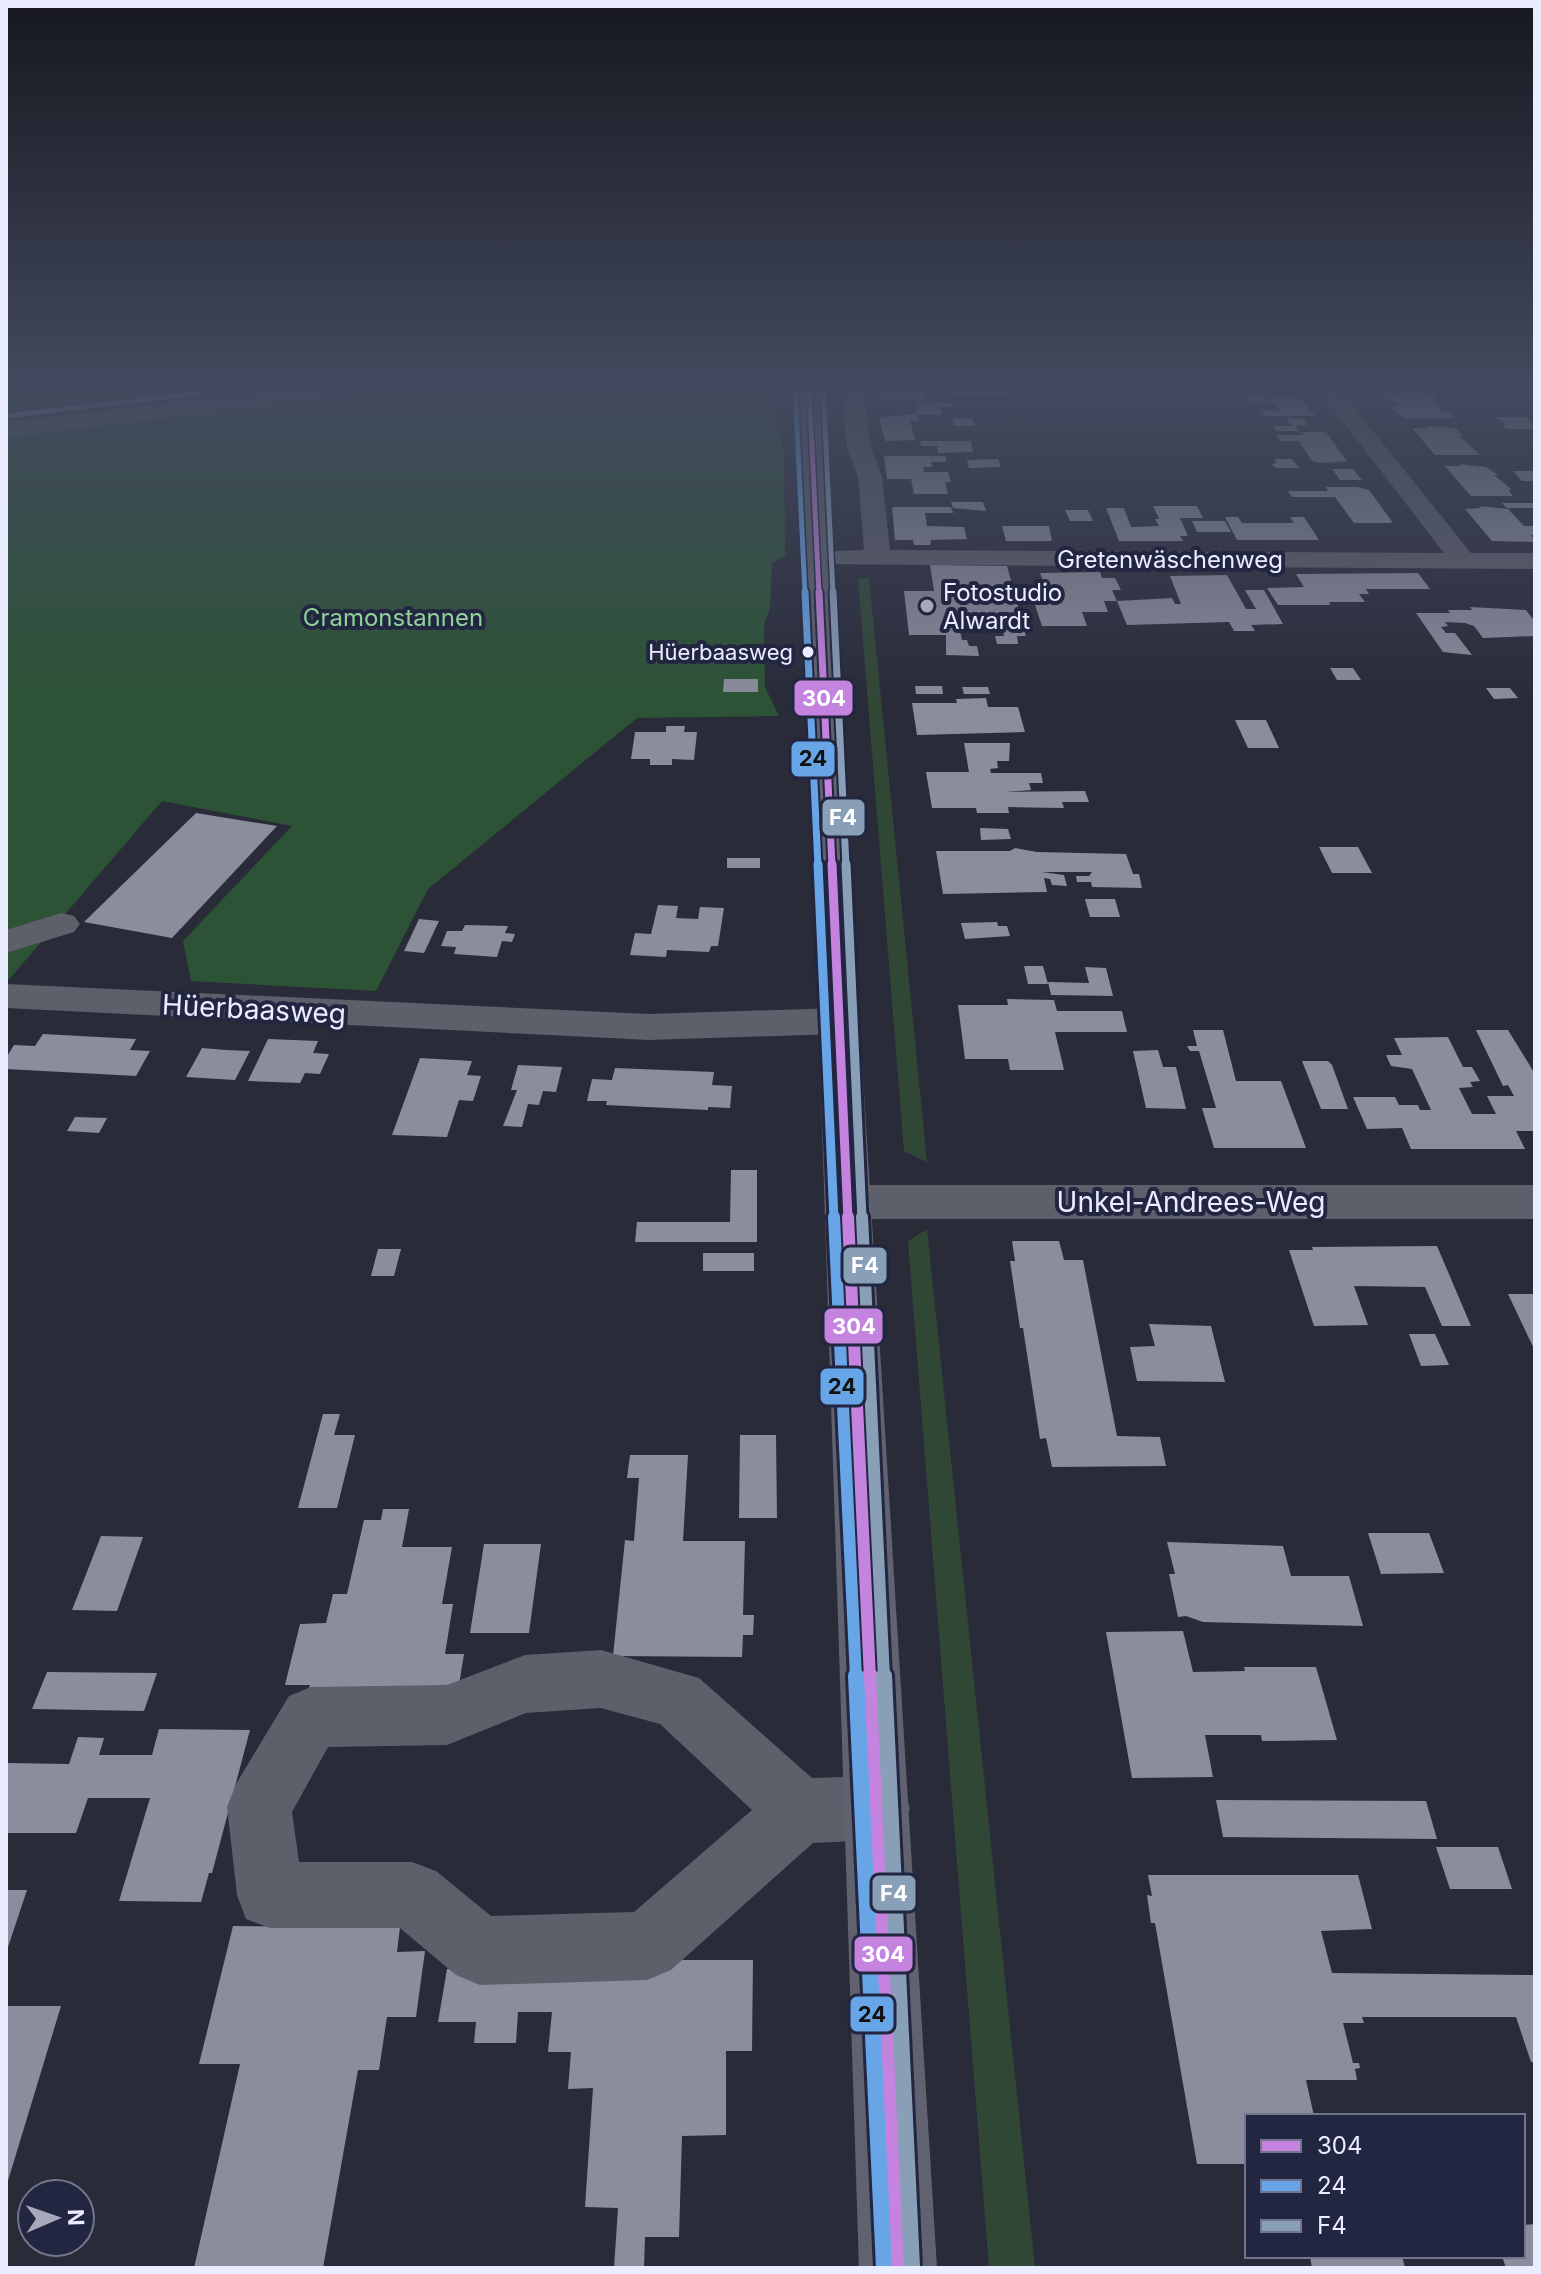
<svg xmlns="http://www.w3.org/2000/svg" width="1541" height="2274" font-family="Inter,sans-serif">
<rect width="100%" height="100%" fill="#292b39"/>
<g fill="#314736">
<path d="M869 578 927 1162 904 1151 858 579Z"/>
<path d="M927 1229 1035 2268H989L908 1241Z"/>
</g>
<path fill="#2c5335" d="M6 384H776L775 421 784 453 785 556 772 563 770 609 764 624 765 687 779 716 637 718 428 889 376 991 191 981 183 941 292 826 162 801 6 983Z"/>
<g fill="#8b8d9c">
<path d="M875 384H904L906 393H924L926 401 882 399 877 397Z"/>
<path d="M942 385H977L978 390H1008L1010 396H950L948 389H943Z"/>
<path d="M1410 392 1433 394 1438 400H1431L1443 412H1449L1455 418H1404L1390 406H1399L1383 394Z"/>
<path d="M1243 394H1259L1263 399 1295 397 1302 399 1315 416H1265L1261 411H1280L1273 402H1253Z"/>
<path d="M918 403H952L953 407H940L942 415H918L919 421H910L915 440 885 441 879 417 916 414 915 407H919Z"/>
<path d="M1495 417H1526L1535 429H1506L1502 425H1506Z"/>
<path d="M952 418H972L975 426H954Z"/>
<path d="M1286 419H1303L1308 425H1295L1299 431H1276L1273 426H1292Z"/>
<path d="M1426 426 1455 428 1463 436H1459L1480 455H1435L1412 428H1428Z"/>
<path d="M1302 432H1326L1347 461 1324 463 1312 461 1299 441H1281L1276 435H1304Z"/>
<path d="M920 441H971L973 452 938 453 937 446H921Z"/>
<path d="M884 456H945L947 462H931L932 467H923L924 472H948L951 482H945L948 494H914L911 479H887Z"/>
<path d="M998 459 1001 467 969 468 967 460Z"/>
<path d="M1274 459H1292L1299 468H1275L1272 464 1277 463Z"/>
<path d="M1459 464 1486 467 1498 475H1494L1512 490H1508L1513 496H1471L1445 466H1461Z"/>
<path d="M1332 469H1353L1362 480H1340Z"/>
<path d="M1513 471H1535V481H1522Z"/>
<path d="M1326 487H1357L1369 490 1393 523H1354L1335 497H1292L1288 491H1328Z"/>
<path d="M951 502H983L986 511 953 508Z"/>
<path d="M1502 503H1535V508H1507Z"/>
<path d="M1153 506H1197L1203 518H1180L1188 536H1180L1183 541H1119L1106 508H1124L1131 527 1159 526 1155 519H1159Z"/>
<path d="M1479 506 1508 509 1524 526H1535V535H1531L1535 542 1492 541 1465 509 1481 508Z"/>
<path d="M892 507H951L953 513H925L927 526 964 527 967 539 931 540 930 545H914L913 540H895Z"/>
<path d="M1065 510H1088L1093 521H1070Z"/>
<path d="M1225 517H1238L1242 523H1294L1290 517H1304L1319 540H1237Z"/>
<path d="M1192 521H1225L1231 532H1197Z"/>
<path d="M1002 526H1049L1052 541H1006Z"/>
<path d="M930 565 1007 566 1026 636H1017L1018 644H997L995 636H1004L1001 622 990 621 991 628H984L985 631H960L962 640H967L969 646H977L979 656 946 655V635H909L904 591H934Z"/>
<path d="M1100 572 1102 578H1115L1121 590H1112L1117 601 1172 598 1175 604H1181L1170 576 1227 575 1246 609H1256L1245 590H1264L1283 624 1251 625 1255 631H1234L1229 622 1127 625 1117 601H1104L1108 612H1082L1087 626H1042L1033 599H1050L1040 573Z"/>
<path d="M1418 573 1430 589H1366L1369 594H1359L1365 602H1329L1330 605H1278L1267 588 1304 587 1296 574Z"/>
<path d="M1470 607 1526 610 1535 622V636L1483 638 1474 626 1465 623 1445 622 1448 626 1441 627 1446 633H1455L1472 655 1443 652 1416 613H1450L1448 610H1472Z"/>
<path d="M1330 668H1353L1361 680H1337Z"/>
<path d="M724 679H758V692H723Z"/>
<path d="M915 686H942L943 694H916Z"/>
<path d="M962 687H988L990 694H964Z"/>
<path d="M1486 688H1510L1518 698 1494 699Z"/>
<path d="M986 698 988 707H1018L1025 732 917 735 912 703H957L956 699Z"/>
<path d="M1235 720H1266L1279 748H1248Z"/>
<path d="M666 726H685L684 732H697L694 760 672 759V765H650V759H631L635 732H666Z"/>
<path d="M964 743H1010L1009 761H997L998 768 990 769 991 773H1041L1043 783H1029L1031 790 1005 792 1085 791 1089 802H1062L1064 808 1008 807 1009 813H977L976 808H932L926 772H969Z"/>
<path d="M196 813 277 826 172 938 84 922Z"/>
<path d="M980 828 1008 829 1011 839 981 840Z"/>
<path d="M1319 847H1358L1372 873H1332Z"/>
<path d="M1015 848 1037 852 1126 854 1133 874H1139L1142 888 1092 887 1091 882H1077L1076 876H1089L1092 872H1042L1064 875 1067 886 1052 885 1050 879 1044 878 1047 892 943 894 936 851H1010Z"/>
<rect x="727" y="858" width="33" height="10"/>
<path d="M1085 899H1115L1120 917H1090Z"/>
<path d="M658 905 678 906 676 918 698 919 700 907 724 908 718 946H711L709 952 667 950 666 957 630 955 635 933 651 934Z"/>
<path d="M419 919 439 921 424 953 404 951Z"/>
<path d="M997 922 998 926H1007L1010 936 965 939 961 923Z"/>
<path d="M465 925 508 926 505 933 515 934 512 942 502 941 497 957 454 954 456 947 441 946 447 931H462Z"/>
<path d="M1024 966H1043L1048 984H1028Z"/>
<path d="M1085 967 1106 968 1113 996 1051 995 1048 982 1089 983Z"/>
<path d="M1007 999 1054 1000 1057 1011H1122L1127 1032H1055L1064 1070H1010L1008 1059H965L958 1005H1008Z"/>
<path d="M1193 1030H1223L1236 1081H1281L1306 1148H1214L1202 1108H1216L1199 1051H1190L1187 1046H1197Z"/>
<path d="M1476 1030H1508L1535 1074V1131H1516L1525 1149H1411L1402 1128 1367 1129 1353 1097H1395L1399 1105H1418L1420 1110H1431L1412 1069 1391 1066 1386 1055H1402L1394 1038 1448 1037 1463 1067H1472L1480 1081 1470 1082 1473 1087 1459 1088 1472 1114H1496L1487 1096H1514L1508 1085 1503 1086Z"/>
<path d="M43 1034 136 1039 130 1050 150 1051 136 1076 6 1069V1058L14 1045 35 1046Z"/>
<path d="M268 1039 318 1041 313 1053 329 1054 320 1074 305 1073 300 1083 248 1081Z"/>
<path d="M202 1048 226 1050 250 1051 235 1080 186 1077Z"/>
<path d="M1158 1050 1163 1067H1176L1186 1109 1146 1108 1133 1051Z"/>
<path d="M420 1058 472 1061 467 1075 481 1076 473 1101 459 1100 447 1137 392 1135Z"/>
<path d="M1302 1061H1328L1332 1065 1348 1109H1321Z"/>
<path d="M518 1065 562 1067 556 1092 543 1091 539 1105 528 1104 522 1127 503 1126 517 1090H511Z"/>
<path d="M615 1068 714 1072 712 1085 732 1086 730 1108 708 1107V1110L606 1105 607 1101H587L592 1079 612 1080Z"/>
<path d="M75 1117 107 1118 99 1133 67 1131Z"/>
<path d="M731 1170H757V1242H635L637 1222H730Z"/>
<path d="M1012 1241H1059L1064 1260H1083L1117 1436 1160 1437 1166 1466 1052 1467 1046 1438 1040 1439 1023 1328H1020L1010 1261H1015Z"/>
<path d="M1437 1246 1471 1326H1442L1425 1287 1354 1286 1368 1325 1314 1326 1289 1250H1313L1312 1247Z"/>
<path d="M378 1249H401L394 1276H371Z"/>
<rect x="703" y="1253" width="51" height="18"/>
<path d="M1508 1294H1535V1351Z"/>
<path d="M1149 1324 1211 1326 1225 1382 1137 1381 1130 1347 1155 1346Z"/>
<path d="M1409 1334H1435L1449 1365 1421 1366Z"/>
<path d="M323 1414H340L334 1435H355L337 1508H298Z"/>
<path d="M740 1435H776L777 1518H739Z"/>
<path d="M630 1455H688L683 1541H745L743 1615H754L753 1635H743L742 1657 613 1656 625 1540 634 1541 639 1478H627Z"/>
<path d="M383 1509H409L402 1547H452L442 1604H453L445 1654H464L459 1685H439V1688H309L310 1685H285L300 1624 326 1623 333 1594H347L364 1520H381Z"/>
<path d="M1368 1533H1429L1444 1573 1381 1574Z"/>
<path d="M101 1536 143 1537 117 1611 72 1610Z"/>
<path d="M1167 1542 1283 1546 1291 1576H1349L1363 1626 1203 1622 1186 1616 1178 1617 1169 1574H1175Z"/>
<path d="M484 1544H541L529 1633H470Z"/>
<path d="M1183 1631 1193 1672 1245 1671 1244 1667H1316L1337 1740 1262 1741 1261 1735H1205L1213 1777 1132 1778 1106 1632Z"/>
<path d="M47 1672 157 1673 144 1711 32 1709Z"/>
<path d="M159 1729 250 1730 212 1873H209L201 1902 119 1901 150 1798H88L76 1833H6V1763L69 1764 78 1737 104 1738 99 1755H152Z"/>
<path d="M1216 1800 1426 1801 1437 1839 1223 1837Z"/>
<path d="M1436 1847H1498L1512 1889H1450Z"/>
<path d="M1148 1875H1358L1372 1929 1321 1931 1332 1973 1535 1975V2062H1531L1516 2017H1362L1364 2023H1343L1353 2063H1359L1360 2068 1355 2069 1357 2080H1306L1314 2116H1247V2164H1197L1155 1923H1151L1147 1895 1152 1896Z"/>
<path d="M6 1890H27L7 1950H6Z"/>
<path d="M233 1926 400 1927 397 1952 425 1951 416 2017H387L379 2070H358L323 2268H194L240 2064H199Z"/>
<path d="M556 1960H753L752 2051H726V2135L682 2136 679 2237H645L644 2268H614L618 2208 585 2207 593 2088 568 2089 571 2052H548L552 2012H518L516 2043H474L476 2022H438L447 1969H556Z"/>
<path d="M6 2006H61L7 2184H6Z"/>
<path d="M1535 2224V2268H1506L1502 2256H1523V2225Z"/>
<path d="M1310 2256H1402L1405 2268H1312Z"/>
</g>
<g fill="none" stroke-linecap="round" stroke-linejoin="round">
<g fill="#5d5f6a" fill-rule="evenodd">
<path d="M342 384H409L399 390 6 437V423Z"/>
<path d="M840 384H862L871 448 882 477 890 550 1444 553 1314 384H1335L1471 553H1535V569L808 564 804 558 808 552 864 550 858 477 847 448Z"/>
<path d="M61 913 74 916 80 924 74 932 6 953V930Z"/>
<path d="M6 984 649 1014 838 1008 852 1012 858 1021 852 1030 838 1034 649 1040 6 1008Z"/>
<path d="M847 1185H1535V1219H847L831 1214 824 1202 831 1190Z"/>
<path d="M601 1650 699 1678 812 1778 878 1776 901 1785 910 1808 901 1831 878 1840 813 1843 671 1970 647 1980 480 1985 456 1975 400 1928H270L246 1919 237 1895 227 1807 236 1784 289 1696 311 1687 447 1685 525 1655ZM601 1708 660 1724 752 1810 634 1912 491 1916 436 1871 412 1862H299L292 1812 328 1747 447 1745 526 1713Z"/>
</g>
<path fill="#60626f" fill-rule="evenodd" d="M798 384H820L937 2268H859Z"/>
<g stroke="#222640" stroke-width="8">
<path id="bus-1-far4" d="M809 384 819 594"/>
</g>
<g stroke="#222640" stroke-width="11">
<path id="bus-1-far3" d="M819 592 832 866"/>
</g>
<g stroke="#222640" stroke-width="15">
<path id="bus-1-far2" d="M832 864 848 1219"/>
</g>
<g stroke="#222640" stroke-width="18">
<path id="bus-1-far1" d="M848 1217 870 1678"/>
</g>
<g stroke="#222640" stroke-width="22">
<path id="bus-1" d="M870 1676 898 2268"/>
</g>
<g stroke="#222640" stroke-width="8">
<path id="bus-2-far4" d="M795 385 805 594"/>
</g>
<g stroke="#222640" stroke-width="11">
<path id="bus-2-far3" d="M805 592 818 866"/>
</g>
<g stroke="#222640" stroke-width="15">
<path id="bus-2-far2" d="M818 864 834 1219"/>
</g>
<g stroke="#222640" stroke-width="18">
<path id="bus-2-far1" d="M834 1217 856 1678"/>
</g>
<g stroke="#222640" stroke-width="22">
<path id="bus-2" d="M856 1676 884 2268"/>
</g>
<g stroke="#222640" stroke-width="8">
<g id="bus-3-far4">
<path d="M823 384 833 594"/>
<path d="M6 416 276 384"/>
</g>
</g>
<g stroke="#222640" stroke-width="11">
<path id="bus-3-far3" d="M833 592 846 866"/>
</g>
<g stroke="#222640" stroke-width="15">
<path id="bus-3-far2" d="M846 864 862 1219"/>
</g>
<g stroke="#222640" stroke-width="18">
<path id="bus-3-far1" d="M862 1217 884 1678"/>
</g>
<g stroke="#222640" stroke-width="22">
<path id="bus-3" d="M884 1676 912 2267"/>
</g>
<use href="#bus-1-far4" stroke="#c483df" stroke-width="5"/>
<use href="#bus-1-far3" stroke="#c483df" stroke-width="7"/>
<use href="#bus-1-far2" stroke="#c483df" stroke-width="9"/>
<use href="#bus-1-far1" stroke="#c483df" stroke-width="12"/>
<use href="#bus-1" stroke="#c483df" stroke-width="16"/>
<use href="#bus-2-far4" stroke="#67a5e6" stroke-width="5"/>
<use href="#bus-2-far3" stroke="#67a5e6" stroke-width="7"/>
<use href="#bus-2-far2" stroke="#67a5e6" stroke-width="9"/>
<use href="#bus-2-far1" stroke="#67a5e6" stroke-width="12"/>
<use href="#bus-2" stroke="#67a5e6" stroke-width="16"/>
<use href="#bus-3-far4" stroke="#899eb7" stroke-width="5"/>
<use href="#bus-3-far3" stroke="#899eb7" stroke-width="7"/>
<use href="#bus-3-far2" stroke="#899eb7" stroke-width="9"/>
<use href="#bus-3-far1" stroke="#899eb7" stroke-width="12"/>
<use href="#bus-3" stroke="#899eb7" stroke-width="16"/>
</g>
<linearGradient id="sky" x2="0" y2="1"><stop stop-color="#17181f"/><stop offset="0.55" stop-color="#434a5f"/><stop offset="1" stop-color="#434a5f" stop-opacity="0"/></linearGradient>
<rect width="1541" height="703" fill="url(#sky)"/>
<circle fill="#a6a9ba" stroke="#222640" stroke-width="3" cx="927" cy="606" r="8"/>
<circle fill="#eaedff" stroke="#222640" stroke-width="3" cx="808" cy="652" r="7"/>
<g text-anchor="middle" dominant-baseline="central" stroke-width="8" stroke-linejoin="round" paint-order="stroke">
<g font-size="22" fill="#eaedff" stroke="#222640" text-anchor="end">
<text x="793" y="652">Hüerbaasweg</text>
</g>
<g font-size="24" fill="#eaedff" stroke="#222640">
<text x="1170" y="559">Gretenwäschenweg</text>
</g>
<g font-size="24" fill="#eaedff" stroke="#222640" text-anchor="start">
<text x="943" y="592">Fotostudio<tspan x="943" dy="28">Alwardt</tspan></text>
</g>
<g font-size="24" fill="#8ed398" stroke="#222640">
<text x="393" y="617">Cramonstannen</text>
</g>
<g font-size="28" fill="#eaedff" stroke="#222640">
<text transform="translate(254 1009) rotate(3)">Hüerbaasweg</text>
<text x="1191" y="1202">Unkel-Andrees-Weg</text>
</g>
</g>
<g stroke="#222640" stroke-width="3">
<rect x="793" y="679" width="61" height="38" rx="8" fill="#c483df"/>
<rect x="790" y="740" width="46" height="38" rx="8" fill="#67a5e6"/>
<rect x="821" y="798" width="45" height="39" rx="8" fill="#899eb7"/>
<rect x="842" y="1246" width="46" height="39" rx="8" fill="#899eb7"/>
<rect x="823" y="1307" width="61" height="38" rx="8" fill="#c483df"/>
<rect x="819" y="1367" width="46" height="39" rx="8" fill="#67a5e6"/>
<rect x="871" y="1874" width="46" height="38" rx="8" fill="#899eb7"/>
<rect x="853" y="1935" width="61" height="38" rx="8" fill="#c483df"/>
<rect x="849" y="1995" width="46" height="38" rx="8" fill="#67a5e6"/>
</g>
<g font-size="22" text-anchor="middle" font-weight="bold" fill="#fff">
<text x="824" y="706">304</text>
<text x="843" y="825">F4</text>
<text x="865" y="1273">F4</text>
<text x="854" y="1334">304</text>
<text x="894" y="1901">F4</text>
<text x="883" y="1962">304</text>
</g>
<g font-size="22" text-anchor="middle" font-weight="bold" fill="#111">
<text x="813" y="766">24</text>
<text x="842" y="1394">24</text>
<text x="872" y="2022">24</text>
</g>
<rect width="1541" height="2274" fill="none" stroke="#eaedff" stroke-width="16"/>
<rect x="1245" y="2114" width="280" height="144" fill="#222640" stroke="#72768c" stroke-width="2"/>
<rect x="1261" y="2140" width="40" height="12" fill="#c483df" stroke="#72768c" stroke-width="2"/>
<text x="1317" y="2154" font-size="24" fill="#eaedff">304</text>
<rect x="1261" y="2180" width="40" height="12" fill="#67a5e6" stroke="#72768c" stroke-width="2"/>
<text x="1317" y="2194" font-size="24" fill="#eaedff">24</text>
<rect x="1261" y="2220" width="40" height="12" fill="#899eb7" stroke="#72768c" stroke-width="2"/>
<text x="1317" y="2234" font-size="24" fill="#eaedff">F4</text>
<g transform="translate(56 2218) rotate(88)"><circle r="38" fill="#222640" stroke="#72768c" stroke-width="2"/>
<path d="M0-6L14 30L0 20L-14 30Z" fill="#a6a9ba"/>
<text y="-12" font-size="22" font-weight="bold" text-anchor="middle" fill="#eaedff">N</text>
</g>
</svg>
